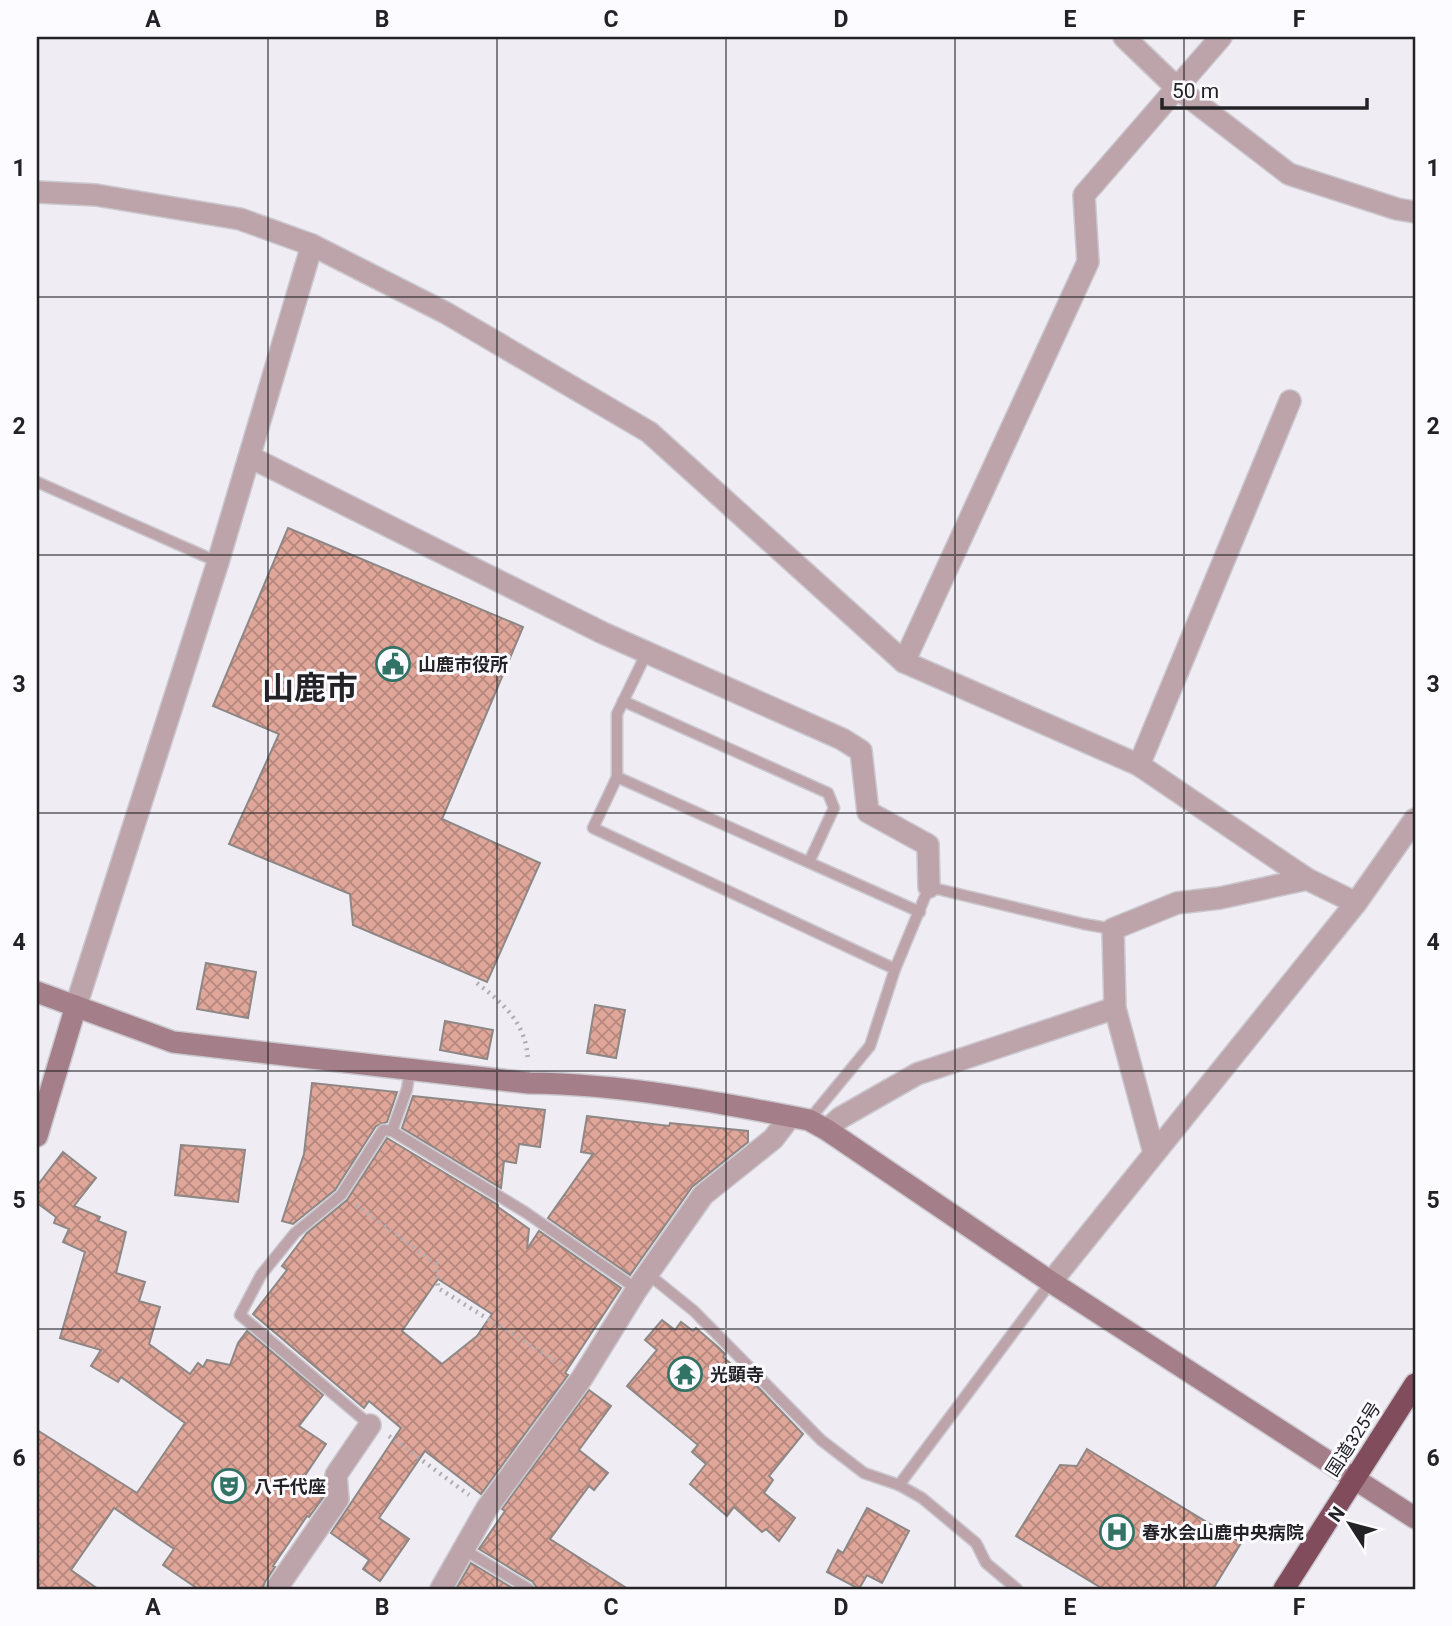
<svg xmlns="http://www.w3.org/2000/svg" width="1452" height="1626" font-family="Roboto,'Noto Sans JP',sans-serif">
<defs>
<pattern id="building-cross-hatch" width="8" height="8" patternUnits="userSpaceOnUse" patternTransform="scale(1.75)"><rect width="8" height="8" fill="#e0a69a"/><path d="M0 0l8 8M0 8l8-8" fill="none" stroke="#b5877d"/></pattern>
</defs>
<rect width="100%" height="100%" fill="#efedf3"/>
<g fill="url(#building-cross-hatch)" stroke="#8d8785" stroke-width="2" fill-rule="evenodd">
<path d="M288 528 523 627 442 819 540 863 487 982 353 925 350 894 229 844 279 734 213 706Z"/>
<path d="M206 963 256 972 248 1018 197 1009Z"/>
<path d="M595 1005 625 1010 616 1058 587 1053Z"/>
<path d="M445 1021 493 1030 487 1059 440 1050Z"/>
<path d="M312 1083 397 1092 387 1122 376 1126 335 1190 293 1224 282 1221 304 1154Z"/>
<path d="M413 1096 545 1110 540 1147 519 1144 516 1163 504 1161 501 1188 402 1128Z"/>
<path d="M587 1116 669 1126 670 1123 748 1131V1142L692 1187 630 1275 548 1218 593 1154 581 1152Z"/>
<path d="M387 1138 498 1205V1207L529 1229 527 1249 539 1231 621 1288 565 1373 568 1375 481 1494 425 1451 379 1518 409 1539 380 1581 363 1569 369 1560 331 1533 401 1428 369 1401 364 1408 253 1314 287 1270 282 1266 307 1233 347 1200ZM438 1279 492 1314 477 1336 442 1364 402 1331Z"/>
<path d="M181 1145 245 1150 238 1202 175 1195Z"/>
<path d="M63 1152 96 1178 74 1206 100 1217 98 1221 126 1232 116 1273 145 1282 139 1301 160 1307 149 1344 190 1374 198 1363 203 1367 207 1360 230 1365 238 1343 247 1331 323 1395 299 1426 326 1444 304 1477 324 1491 325 1495 309 1517 307 1516 273 1566 275 1567 265 1582 263 1589H198L163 1565 174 1549 114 1508 71 1570 98 1589H37V1430L137 1493 185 1423 121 1377 118 1382 91 1366 101 1350 60 1338 85 1252 63 1242 69 1229 54 1223 56 1217 37 1203V1186Z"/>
<path d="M662 1320 675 1330 681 1322 693 1331 696 1328 718 1347 725 1354 723 1357 760 1389 803 1434 769 1476 773 1480 764 1493 795 1518 779 1541 766 1529 762 1532 734 1507 727 1516 690 1484 706 1464 692 1452 698 1445 627 1386 657 1350 645 1340Z"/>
<path d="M589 1390 611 1406 579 1450 608 1473 594 1490 589 1486 550 1539 628 1589H537L533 1582 479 1549 505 1511 502 1509Z"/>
<path d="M1087 1449 1241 1543 1213 1589H1103L1016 1536 1060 1465 1077 1466Z"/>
<path d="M867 1508 909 1531 882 1583 867 1575 859 1589 827 1572 838 1550 843 1553Z"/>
<path d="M471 1563 514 1589H456Z"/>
</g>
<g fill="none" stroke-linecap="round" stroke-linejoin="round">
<g stroke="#cac8ce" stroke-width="13">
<g id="lane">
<path d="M37 482 218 562"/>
<path d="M623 701 828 793 834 808 809 862"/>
<path d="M617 777V714L647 652"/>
<path d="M895 969 593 828 617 777 920 912"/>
<path d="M809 1120 870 1046 895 969 929 887 1084 924 1113 929"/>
<path d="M392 1131 407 1089 410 1070"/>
<path d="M648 1274 694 1311 821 1440 864 1473 899 1485 922 1498 976 1543 986 1563 1017 1589"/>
<path d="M370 1425 240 1315 261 1275 295 1233 341 1195 383 1130 392 1131 525 1212 637 1289"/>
<path d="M899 1485 1051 1282"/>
<path d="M463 1549 529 1589"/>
</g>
</g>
<g stroke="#cac8ce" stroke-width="24">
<g id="street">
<path d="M1124 37 1177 88 1289 174 1397 209 1415 212"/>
<path d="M37 192 96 195 240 219 312 245 446 313 649 432 904 662 1139 765 1307 879 1356 903"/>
<path d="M250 457 603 633 842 739 861 751 868 812 928 845 929 887"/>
<path d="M904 662 1088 262 1084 195 1221 37"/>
<path d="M1139 765 1290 401"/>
<path d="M76 1006 218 562 312 245"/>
<path d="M827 1130 840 1118 917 1074 1115 1008"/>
<path d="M1154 1153 1115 1008 1113 929 1177 903 1220 898 1307 879"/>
<path d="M1051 1282 1356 903 1415 819"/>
<path d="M276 1589 338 1499 336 1475 370 1425"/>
<path d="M441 1589 487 1508 582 1378 637 1289 703 1195 773 1139 790 1117"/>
</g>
</g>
<g stroke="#cac8ce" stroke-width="24">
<g id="secondary">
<path d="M37 992 173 1042 529 1083C622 1084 717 1102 809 1120L827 1130 1051 1282 1415 1518"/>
<path d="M37 1136 76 1006"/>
</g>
</g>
<g stroke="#cac8ce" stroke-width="24">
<path id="highway" d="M1284 1589 1415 1384"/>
</g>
<g stroke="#afadb2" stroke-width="4.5" stroke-dasharray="2 5" stroke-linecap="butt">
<path d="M477 983C505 1005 527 1024 528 1062"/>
<path d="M356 1205 436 1264 438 1288 564 1366"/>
<path d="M389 1436 469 1495"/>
</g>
<use href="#lane" stroke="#bda3aa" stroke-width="10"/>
<use href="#street" stroke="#bda3aa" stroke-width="21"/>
<use href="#secondary" stroke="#a47e89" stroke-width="21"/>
<use href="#highway" stroke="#814d5d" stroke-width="21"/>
</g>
<path fill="none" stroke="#232224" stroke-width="2" stroke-opacity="0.55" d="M268 37V1589M497 37V1589M726 37V1589M955 37V1589M1184 37V1589M37 297H1415M37 555H1415M37 813H1415M37 1071H1415M37 1329H1415"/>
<defs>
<g id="civic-ring" transform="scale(1.75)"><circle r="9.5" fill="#fcfbff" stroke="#317365" stroke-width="1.5"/><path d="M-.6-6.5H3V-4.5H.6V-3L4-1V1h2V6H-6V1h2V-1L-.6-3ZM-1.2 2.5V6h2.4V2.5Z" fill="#317365"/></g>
<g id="temple-ring" transform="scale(1.75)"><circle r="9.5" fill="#fcfbff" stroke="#317365" stroke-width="1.5"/><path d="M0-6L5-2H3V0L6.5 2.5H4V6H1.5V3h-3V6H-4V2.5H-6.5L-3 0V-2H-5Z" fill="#317365"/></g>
<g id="theatre-ring" transform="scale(1.75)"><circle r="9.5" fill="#fcfbff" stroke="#317365" stroke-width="1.5"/><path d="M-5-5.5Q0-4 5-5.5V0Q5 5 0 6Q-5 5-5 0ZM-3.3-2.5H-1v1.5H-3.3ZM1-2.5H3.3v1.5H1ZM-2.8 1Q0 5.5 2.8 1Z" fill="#317365"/></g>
<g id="hospital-ring" transform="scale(1.75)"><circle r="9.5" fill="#fcfbff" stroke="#317365" stroke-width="1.5"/><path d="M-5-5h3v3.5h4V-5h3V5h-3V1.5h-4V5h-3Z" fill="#317365"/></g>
</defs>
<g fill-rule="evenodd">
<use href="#civic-ring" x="393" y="664"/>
<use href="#temple-ring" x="685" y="1374"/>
<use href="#theatre-ring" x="229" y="1486"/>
<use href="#hospital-ring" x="1117" y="1532"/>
</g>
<g text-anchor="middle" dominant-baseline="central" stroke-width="6" stroke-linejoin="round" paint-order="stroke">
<g font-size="18" font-weight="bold" fill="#232224" stroke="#fcfbff" text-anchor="start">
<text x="418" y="664">山鹿市役所</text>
<text x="710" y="1374">光顕寺</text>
<text x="254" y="1486">八千代座</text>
<text x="1142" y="1532">春水会山鹿中央病院</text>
</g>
<g font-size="18" fill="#232224" stroke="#fcfbff">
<text transform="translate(1353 1439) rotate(-57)">国道325号</text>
</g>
<g font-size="32" font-weight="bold" fill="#232224" stroke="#fcfbff">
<text x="310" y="688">山鹿市</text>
</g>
</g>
<rect width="1452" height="1626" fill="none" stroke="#fcfbff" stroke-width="77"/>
<g transform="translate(1350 1524) rotate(306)" stroke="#fcfbff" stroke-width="5" paint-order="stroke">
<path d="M0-5L12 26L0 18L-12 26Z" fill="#232224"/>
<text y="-10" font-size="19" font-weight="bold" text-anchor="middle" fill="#232224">N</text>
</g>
<path d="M1162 98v10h205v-10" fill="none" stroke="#232224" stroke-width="3.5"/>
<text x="1172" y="98" font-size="21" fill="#232224" stroke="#fcfbff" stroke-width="5" paint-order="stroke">50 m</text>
<rect x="38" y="38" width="1376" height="1550" fill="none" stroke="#232224" stroke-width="2.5"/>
<g font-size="23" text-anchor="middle" font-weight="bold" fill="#232224">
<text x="153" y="27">A</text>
<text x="382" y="27">B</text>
<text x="611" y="27">C</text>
<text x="841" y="27">D</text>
<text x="1070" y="27">E</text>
<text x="1299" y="27">F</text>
<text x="19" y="176">1</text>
<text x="1433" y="176">1</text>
<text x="19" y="434">2</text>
<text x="1433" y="434">2</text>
<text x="19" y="692">3</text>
<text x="1433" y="692">3</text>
<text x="19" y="950">4</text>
<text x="1433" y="950">4</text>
<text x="19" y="1208">5</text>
<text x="1433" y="1208">5</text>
<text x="19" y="1466">6</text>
<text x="1433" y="1466">6</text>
<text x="153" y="1615">A</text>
<text x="382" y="1615">B</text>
<text x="611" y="1615">C</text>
<text x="841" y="1615">D</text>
<text x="1070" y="1615">E</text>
<text x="1299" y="1615">F</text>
</g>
</svg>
